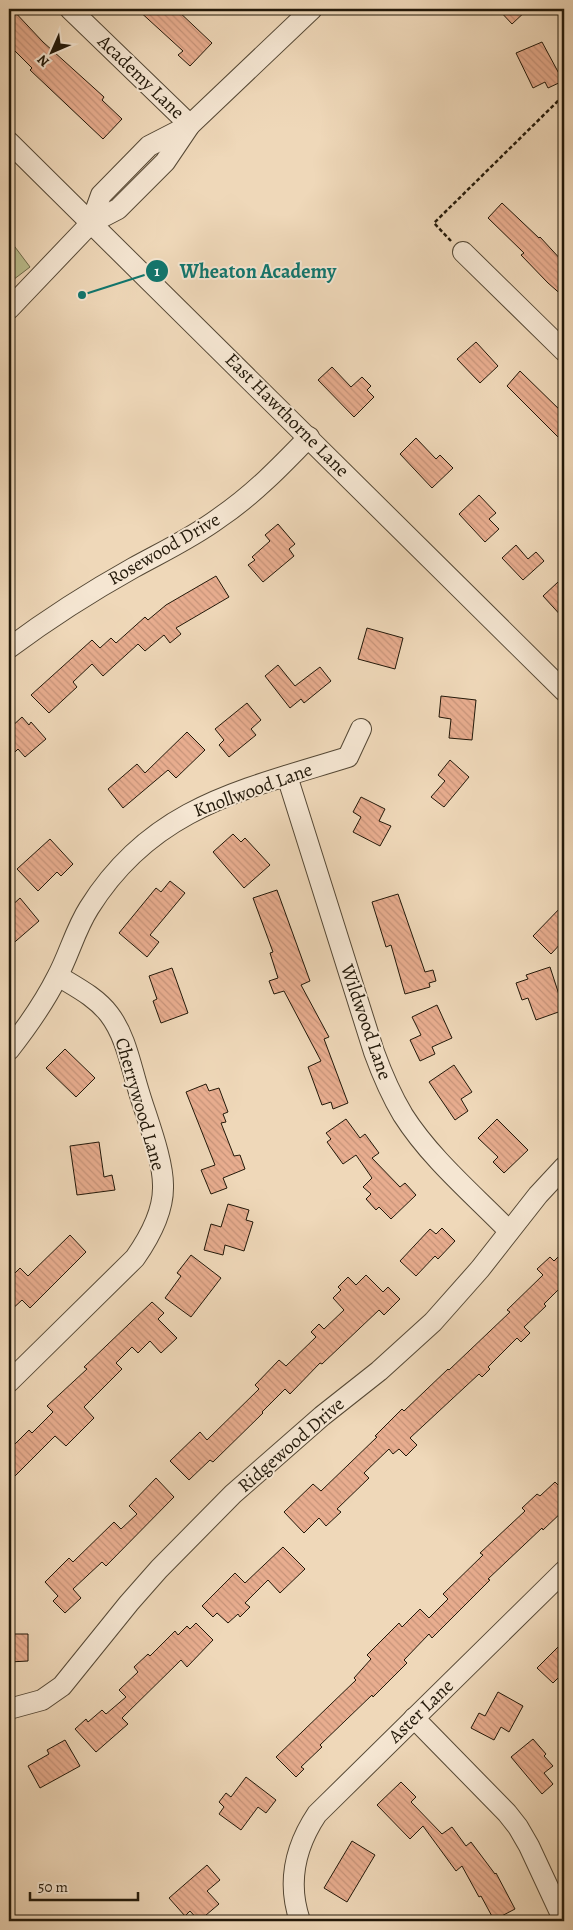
<svg xmlns="http://www.w3.org/2000/svg" width="573" height="1930" font-family="Alegreya,serif">
<defs>
<pattern id="building-back-hatch" width="6" height="6" patternUnits="userSpaceOnUse" patternTransform="scale(1.25)"><rect width="6" height="6" fill="#e8ad8f"/><path d="M-1 5l2 2M0 0l6 6M5-1l2 2" fill="none" stroke="#c7947a"/></pattern>
</defs>
<rect width="100%" height="100%" fill="#efd8b9"/>
<filter id="stains"><feTurbulence type="fractalNoise" baseFrequency=".004" numOctaves="4"/><feColorMatrix values="0 0 0 0 .2 0 0 0 0 .09 0 0 0 0 .02 0 0 0 .5 -.17"/></filter>
<radialGradient id="worn" r=".72"><stop offset=".6" stop-color="#630" stop-opacity="0"/><stop offset="1" stop-color="#630" stop-opacity=".3"/></radialGradient>
<path fill="#bbbe8e" stroke="#6e6b4c" d="M9 239 30 267 9 283Z"/>
<g fill="url(#building-back-hatch)" stroke="#221809">
<path d="M9 9H12L43 42 104 97 102 100 122 119 103 139 30 70 32 68 9 45Z"/>
<path d="M137 9H176L212 43 190 66 178 55 183 51Z"/>
<path d="M498 9H528L512 24Z"/>
<path d="M542 42 563 81 548 88 545 82 533 88 516 53Z"/>
<path d="M502 203 539 238 540 237 564 263V297L548 283 521 255 524 253 488 218Z"/>
<path d="M476 342 498 366 480 383 457 359Z"/>
<path d="M332 367 351 387 362 377 371 386 367 390 374 397 354 417 318 380Z"/>
<path d="M520 371 564 414V443L507 386Z"/>
<path d="M416 438 436 459 440 455 453 468 432 488 400 454Z"/>
<path d="M479 495 496 513 489 519 499 529 485 542 459 514Z"/>
<path d="M278 524 295 544 289 549 294 556 263 582 248 565 255 560 252 557 270 541 265 535Z"/>
<path d="M516 545 528 559 536 552 544 561 523 580 502 558Z"/>
<path d="M216 576 229 597 176 628 181 634 170 643 164 635 145 651 138 644 103 676 92 664 73 682 77 687 49 713 31 695 92 640 100 648 111 638 116 643 145 617 148 620 166 605Z"/>
<path d="M558 582 564 589V619L543 596Z"/>
<path d="M367 628 403 638 395 669 358 659Z"/>
<path d="M278 665 295 686 320 667 331 681 304 703 301 699 290 708 265 676Z"/>
<path d="M441 696 476 700 472 740 449 738 451 719 439 717Z"/>
<path d="M247 703 261 720 251 729 256 735 229 757 219 745 224 740 215 729Z"/>
<path d="M22 717 29 725 31 722 46 739 25 757 18 749 9 758V729Z"/>
<path d="M187 732 205 750 176 778 168 770 123 808 108 789 137 764 145 773Z"/>
<path d="M450 760 469 777 444 807 431 797 445 781 438 775Z"/>
<path d="M361 797 385 809 379 821 391 826 380 846 353 832 361 817 353 812Z"/>
<path d="M233 834 241 842 245 838 270 865 244 888 213 852Z"/>
<path d="M50 839 73 864 61 876 57 872 38 891 17 869Z"/>
<path d="M170 881 185 893 150 935 159 942 147 957 119 933 156 888 161 892Z"/>
<path d="M277 890 310 981 301 985 329 1037 324 1039 348 1103 333 1109 331 1102 322 1105 308 1067 321 1061 284 991 274 994 269 981 278 978 270 953 273 952 253 898Z"/>
<path d="M398 894 425 972 433 970 436 981 429 983 430 987 405 994 391 945 386 947 372 902Z"/>
<path d="M20 898 39 921 9 947V908Z"/>
<path d="M564 904V940L551 954 533 936Z"/>
<path d="M550 967 564 1010 536 1020 528 998 522 1000 516 983 528 979 526 975Z"/>
<path d="M172 968 188 1013 161 1023 153 1001 157 999 149 976Z"/>
<path d="M437 1005 452 1038 432 1047 435 1054 420 1061 410 1040 421 1035 412 1017Z"/>
<path d="M65 1049 95 1078 76 1097 46 1068Z"/>
<path d="M454 1065 472 1092 461 1099 468 1111 455 1120 429 1082Z"/>
<path d="M206 1084 209 1091 219 1088 228 1112 223 1114 226 1122 221 1123 234 1156 240 1155 245 1169 223 1178 227 1188 211 1194 201 1170 215 1165 186 1092Z"/>
<path d="M346 1119 360 1138 365 1134 379 1153 372 1158 400 1187 405 1183 416 1195 391 1219 379 1207 376 1210 366 1199 371 1194 363 1187 372 1178 356 1155 343 1164 327 1142 331 1139 326 1133Z"/>
<path d="M497 1119 528 1150 504 1173 493 1162 498 1157 478 1138Z"/>
<path d="M99 1142 104 1177 112 1175 115 1190 77 1195 70 1146Z"/>
<path d="M228 1204 249 1210 246 1220 253 1222 244 1251 225 1245 223 1255 204 1250 211 1224 221 1227Z"/>
<path d="M442 1228 455 1241 438 1259 435 1256 416 1276 400 1261 430 1229 436 1234Z"/>
<path d="M70 1235 86 1252 30 1308 22 1300 9 1312V1279L20 1268 28 1276Z"/>
<path d="M564 1251V1284L544 1304 546 1306 524 1327 530 1333 521 1342 517 1338 488 1367 490 1369 482 1377 479 1374 410 1438 417 1445 406 1456 399 1449 393 1454 389 1449 364 1473 369 1478 337 1509 341 1512 326 1526 319 1518 304 1533 284 1512 313 1484 321 1491 377 1437 375 1436 402 1409 404 1411 448 1369 449 1370 510 1312 507 1310 543 1275 537 1269 550 1257 554 1261Z"/>
<path d="M191 1255 221 1278 191 1317 165 1298 181 1276 177 1273Z"/>
<path d="M366 1275 383 1292 388 1287 400 1299 384 1315 379 1310 322 1364 320 1363 290 1394 285 1389 262 1412 263 1413 213 1462 210 1460 189 1480 170 1461 200 1432 207 1440 259 1389 255 1385 279 1360 286 1366 316 1337 311 1332 319 1324 324 1329 344 1310 333 1298 341 1290 338 1287 348 1277 356 1285Z"/>
<path d="M152 1302 164 1313 158 1319 177 1338 161 1353 150 1341 138 1353 132 1347 116 1363 122 1369 84 1407 94 1418 66 1446 55 1436 15 1476 9 1470V1450L29 1430 32 1433 53 1412 47 1406 87 1369 84 1367Z"/>
<path d="M156 1478 174 1497 106 1566 102 1562 73 1589 81 1598 65 1613 53 1601 58 1596 45 1582 69 1558 73 1562 114 1522 121 1529 137 1514 129 1506Z"/>
<path d="M555 1482 564 1491V1510L543 1530 542 1528 488 1579 490 1580 432 1638 429 1634 404 1660 407 1663 373 1697 372 1695 320 1745 322 1747 301 1767 304 1769 296 1777 276 1757 356 1680 354 1678 371 1659 367 1655 399 1623 402 1627 420 1609 429 1618 448 1599 443 1594 483 1555 480 1553 525 1511 522 1508 537 1494 540 1496Z"/>
<path d="M283 1547 305 1569 280 1593 268 1580 245 1603 250 1607 240 1617 238 1614 228 1623 217 1613 213 1617 202 1606 235 1573 245 1583Z"/>
<path d="M196 1623 213 1640 187 1667 181 1660 122 1718 128 1724 96 1752 75 1729 86 1719 88 1722 102 1710 106 1714 126 1697 119 1690 138 1672 134 1667 148 1654 150 1656 175 1631 178 1635 187 1626 190 1629Z"/>
<path d="M9 1634H28V1661L9 1662Z"/>
<path d="M564 1641V1672L553 1683 537 1668Z"/>
<path d="M498 1692 523 1706 509 1732 501 1727 494 1740 471 1728 479 1713 485 1716Z"/>
<path d="M533 1739 546 1754 544 1756 553 1766 544 1773 553 1784 542 1794 511 1757Z"/>
<path d="M65 1740 80 1766 40 1788 28 1766 49 1754 47 1750Z"/>
<path d="M246 1777 276 1800 266 1813 258 1807 241 1830 219 1814 224 1807 219 1802 226 1793 231 1797Z"/>
<path d="M401 1782 416 1797 411 1802 442 1834 452 1827 466 1846 471 1842 495 1874 496 1873 515 1909 494 1920 481 1896 479 1897 462 1866 456 1871 423 1826 410 1839 377 1805Z"/>
<path d="M352 1841 375 1855 347 1902 324 1888Z"/>
<path d="M207 1865 220 1880 207 1891 219 1904 199 1921 190 1911 185 1916 169 1898Z"/>
</g>
<g fill="none" stroke-linecap="round" stroke-linejoin="round">
<g stroke="#554835" stroke-width="22">
<g id="minor">
<path d="M70 9 190 125"/>
<path d="M9 142 564 691"/>
<path d="M91 223 101 195 149 146 188 126"/>
<path d="M463 252 564 351"/>
<path d="M9 309 91 223 118 209 165 162 190 125 312 9"/>
<path d="M9 648C48 619 90 592 133 568 162 552 192 538 219 518 253 495 281 466 309 437"/>
<path d="M287 776 374 1052C382 1074 391 1095 403 1115 431 1159 473 1194 509 1231"/>
<path d="M9 1050C27 1027 44 1003 57 977 69 955 75 930 89 908 152 807 242 790 348 757L361 729"/>
<path d="M9 1382 135 1258C149 1238 163 1213 163 1188 164 1161 147 1119 139 1092 131 1067 126 1036 109 1014 96 997 76 987 58 976"/>
<path d="M9 1709 42 1700 62 1686 129 1603 159 1569 233 1494 322 1416 379 1371 433 1322 480 1269 538 1195 564 1167"/>
<path d="M414 1718 507 1813 518 1827 529 1846 564 1921"/>
<path d="M300 1921C287 1883 295 1847 317 1814L564 1571"/>
</g>
</g>
<path stroke="#221809" stroke-width="2.5" stroke-dasharray="4 2.5" stroke-linecap="butt" d="M451 241 434 223 564 95"/>
<use href="#minor" stroke="#f5e6d2" stroke-width="20"/>
</g>
<g text-anchor="middle" dominant-baseline="central" stroke-width="4" stroke-linejoin="round" paint-order="stroke">
<g font-size="19" fill="#221809" stroke="#f5e6d2">
<text transform="translate(141 77) rotate(44)">Academy Lane</text>
<text transform="translate(287 415) rotate(45)">East Hawthorne Lane</text>
<text transform="translate(164 549) rotate(-30)">Rosewood Drive</text>
<text transform="translate(253 790) rotate(-20)">Knollwood Lane</text>
<text transform="translate(366 1022) rotate(71)">Wildwood Lane</text>
<text transform="translate(140 1104) rotate(74)">Cherrywood Lane</text>
<text transform="translate(291 1445) rotate(-41)">Ridgewood Drive</text>
<text transform="translate(421 1711) rotate(-44)">Aster Lane</text>
</g>
</g>
<path fill="none" stroke="#0f766e" stroke-width="2" d="M82 295L157 271"/>
<g fill="#0f766e" stroke="#f5e6d2" stroke-width="2">
<circle cx="82" cy="295" r="5"/>
<circle cx="157" cy="271" r="12"/>
</g>
<g font-size="15" text-anchor="middle" font-weight="bold" fill="#fff">
<text x="157" y="276">1</text>
</g>
<g font-size="20" text-anchor="middle" font-weight="bold" fill="#0f766e" stroke="#f5e6d2" stroke-width="4" stroke-linejoin="round" paint-order="stroke">
<text x="258" y="278">Wheaton Academy</text>
</g>
<rect width="573" height="1930" fill="none" stroke="#efd8b9" stroke-width="30"/>
<rect x="10" y="10" width="553" height="1910" fill="none" stroke="#221809" stroke-width="2.5"/>
<rect x="15" y="15" width="543" height="1900" fill="none" stroke="#221809"/>
<g transform="translate(52 52) rotate(225)" stroke="#f5e6d2" stroke-width="4" paint-order="stroke">
<path d="M0-4L9 19L0 12L-9 19Z" fill="#221809"/>
<text y="-8" font-size="14" font-weight="bold" text-anchor="middle" fill="#221809">N</text>
</g>
<path d="M30 1892v8h108v-8" fill="none" stroke="#221809" stroke-width="2.5"/>
<text x="38" y="1892" font-size="15" fill="#221809" stroke="#f5e6d2" stroke-width="4" paint-order="stroke">50 m</text>
<rect width="100%" height="100%" filter="url(#stains)"/>
<rect width="100%" height="100%" fill="url(#worn)"/>
</svg>
